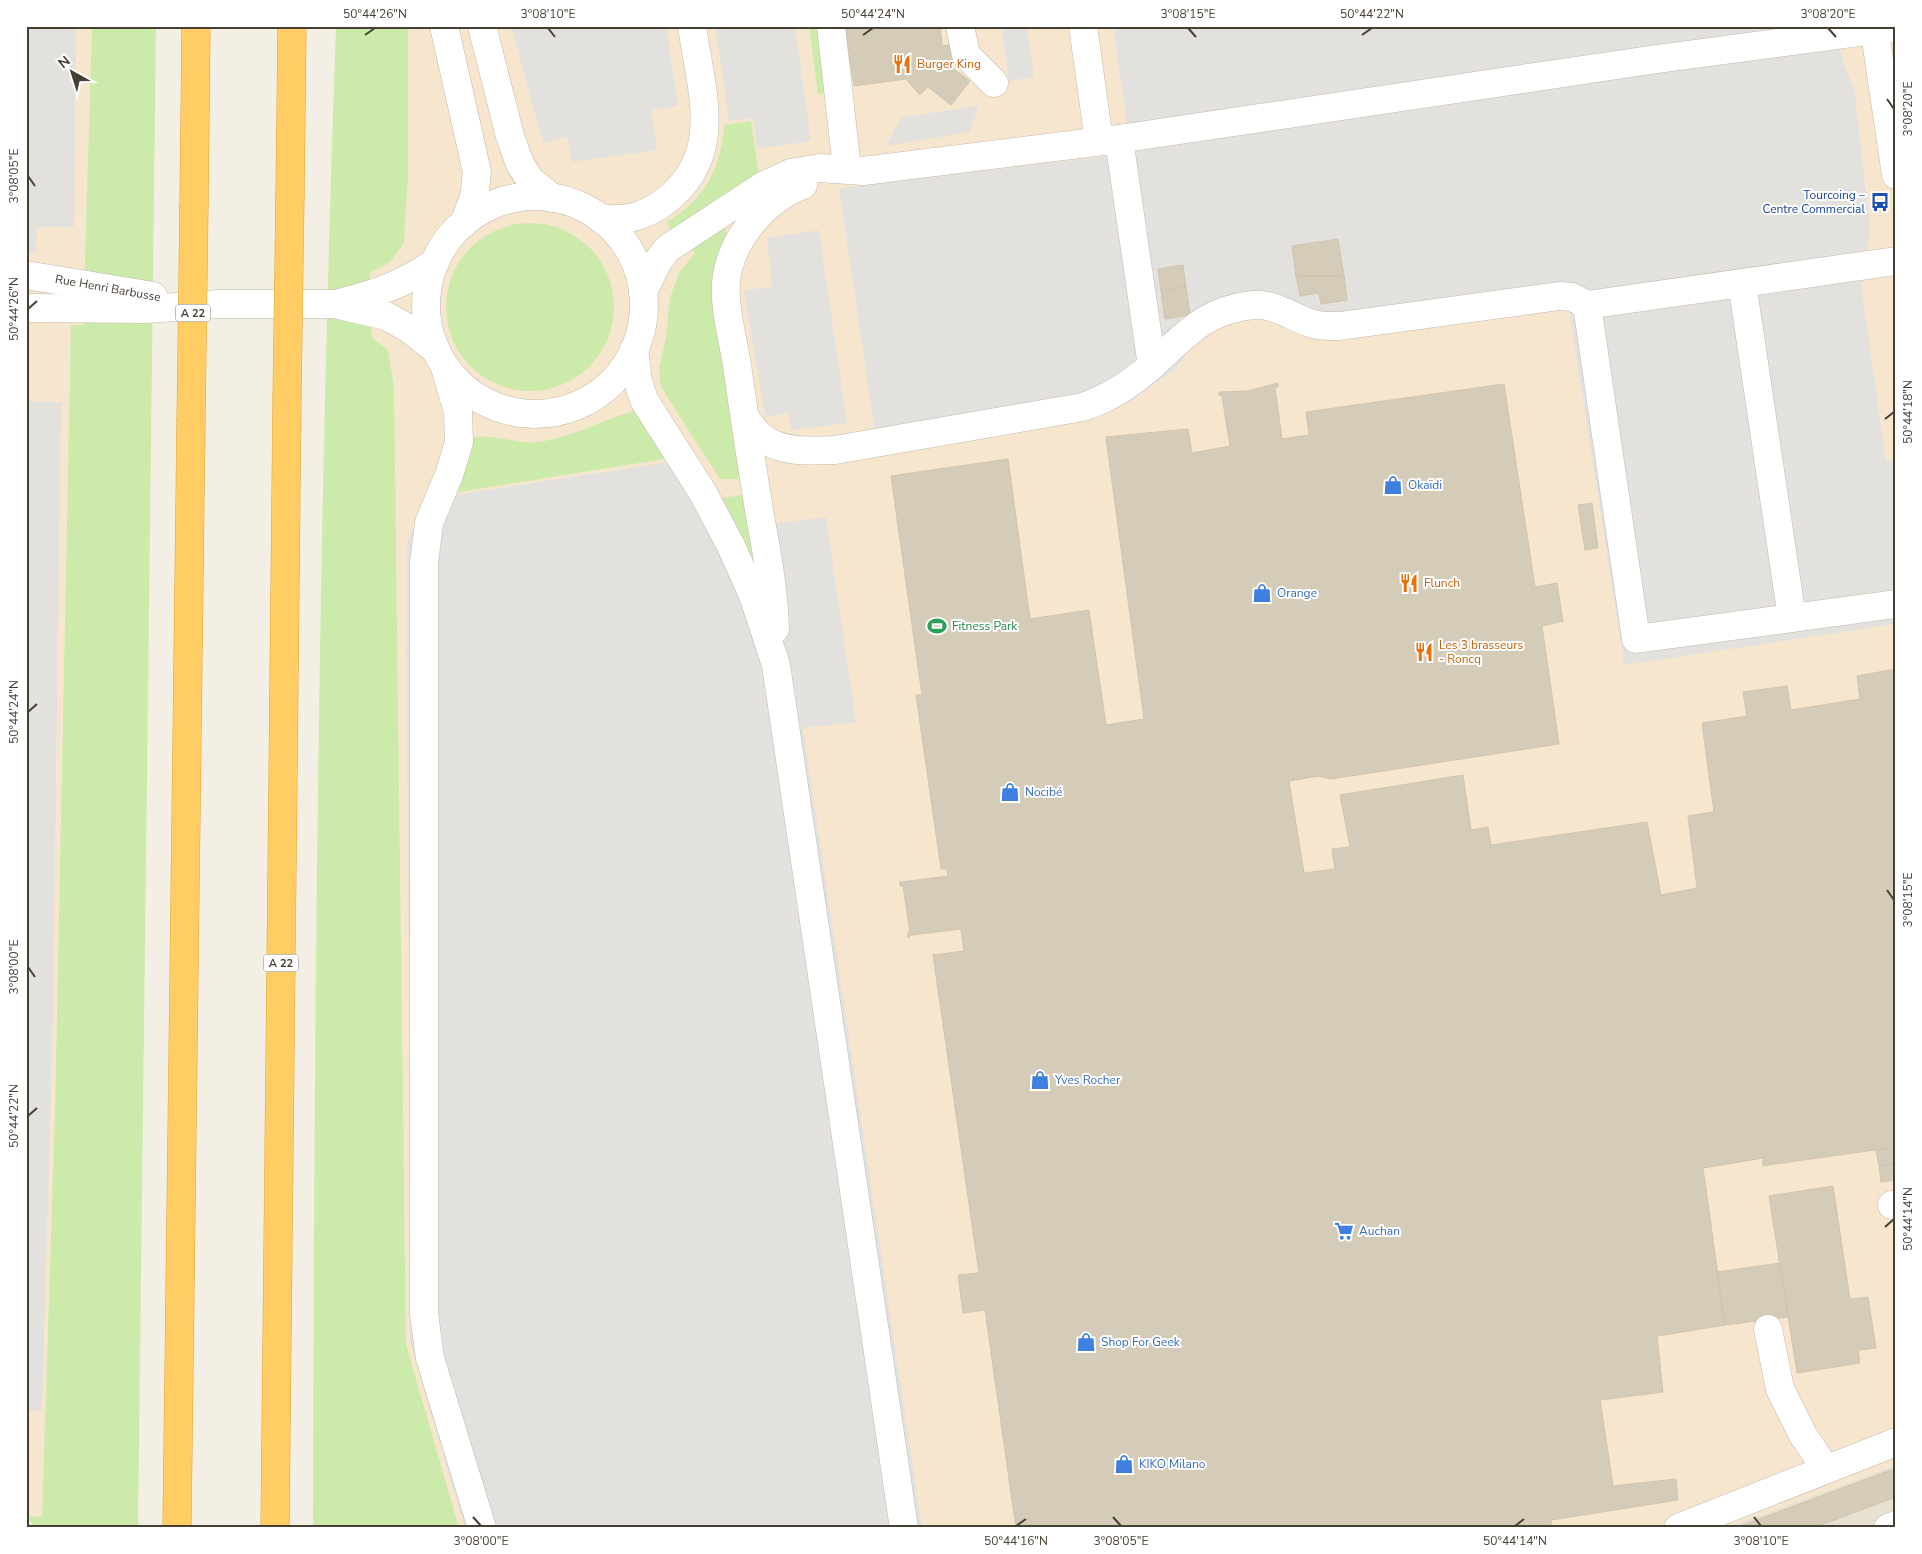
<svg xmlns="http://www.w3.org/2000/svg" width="1922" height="1554" font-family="'Nunito Sans',sans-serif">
<rect width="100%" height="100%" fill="#f3efe4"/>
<path fill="#e8e1d2" d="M1896 1465V1528H1725Z"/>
<g fill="#f7e6ce">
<path d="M26 26H92L83 325H71L55 1110 42 1518 26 1516Z"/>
<path d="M408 26H1896V1465L1725 1528H459L406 1344 394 386 388 350 372 338 370 272 390 262 404 243 408 176Z"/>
</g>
<g fill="#cceaaa">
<path d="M92 26H156L138 1528H35L26 1516 42 1517 55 1110 71 325H83Z"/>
<path d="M336 26H408V176L404 243 390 262 370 273 372 338 388 350 394 386 406 1344 459 1528H313C314 1027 318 527 336 26Z"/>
<path d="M809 26H821L831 92 818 94Z"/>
<path d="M751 121 758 170 756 178 673 234 667 222C705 199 721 169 724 125Z"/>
<circle cx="530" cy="307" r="84"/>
<path d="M721 227 726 228 727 235 715 273 713 304 744 479H720L661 387 659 370 666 336 670 298 679 273 695 253 690 247Z"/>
<path d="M638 410 670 458 453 493 473 438C490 432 518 445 538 442 573 438 604 418 638 410Z"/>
<path d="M749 494 756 555 749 557 721 498Z"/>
</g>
<g fill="#e3e1dd">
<path d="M26 26H76L74 227H37L36 253H26Z"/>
<path d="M511 26H666L678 106 651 110 657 150 572 162 567 137 543 143Z"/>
<path d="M715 26H795L811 141 757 149 753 118 729 121Z"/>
<path d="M1001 26H1027L1034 77 1009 81Z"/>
<path d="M1113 26H1838L1843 62 1854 87 1870 229 1862 290 1886 462 1896 461V624L1624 665 1568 303 1276 319 1256 316 1228 320 1198 339 1176 368 1131 401 1082 421 878 454 839 188 1131 153Z"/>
<path d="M980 105 969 132 886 146 901 118Z"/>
<path d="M819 230 847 423 791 430 789 413 765 417 744 291 772 286 767 238Z"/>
<path d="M26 401 61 402 53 1011 42 1411 26 1410Z"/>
<path d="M695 458 749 559 778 554 772 524 826 517 856 722 803 728 922 1528H465L410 1341V1031L406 651 407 542 429 499Z"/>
</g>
<g fill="#d5cbb9" stroke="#d1c3ac">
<path d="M845 26H940L942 46 952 44 955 62 951 67 970 81 951 105 928 87 920 95 906 79 854 86Z"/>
<path d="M1338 239 1344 276H1296L1292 246Z"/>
<path d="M1183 265 1186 287 1161 291 1158 269Z"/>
<path d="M1296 276H1344L1347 300 1321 304 1319 293 1300 296Z"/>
<path d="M1186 287 1190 315 1165 319 1161 291Z"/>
<path d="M1278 383V387H1275L1282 439 1309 435 1306 412 1504 384 1535 587 1557 583 1563 621 1542 626 1559 744 1331 779 1318 776 1289 781 1304 873 1335 869 1332 849 1350 847 1340 795 1463 775 1471 830 1488 827 1491 845 1647 822 1661 895 1697 888 1688 816 1714 812 1702 723 1747 716 1743 692 1787 686 1791 710 1860 699 1857 676 1896 669V1147L1768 1165 1763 1166V1158L1703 1168 1725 1325 1657 1336 1663 1392 1600 1400 1613 1486 1676 1479 1678 1500 1551 1520 1552 1528H1016L985 1310 963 1313 958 1275 979 1273 933 955 964 951 961 929 911 935 908 938V932H910L903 886H900V881L902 882 948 876 947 869H941L916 695H922L891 476 1008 459 1030 619 1089 610 1106 725 1144 719 1106 437 1188 429 1192 453 1230 446 1222 396 1219 395V392L1248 391Z"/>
<path d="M1592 503 1598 548 1585 550 1578 505Z"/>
<path d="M1896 1147V1163L1879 1166 1876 1150Z"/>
<path d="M1896 1163V1180L1881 1182 1879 1166Z"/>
<path d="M1833 1186 1850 1299 1868 1297 1876 1348 1858 1350 1860 1363 1797 1373 1769 1196Z"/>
<path d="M1780 1263 1788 1317 1725 1325 1717 1272Z"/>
<path d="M1896 1468V1497L1813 1528H1735Z"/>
</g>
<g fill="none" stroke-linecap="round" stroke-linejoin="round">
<g stroke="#c2baa9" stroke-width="29">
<g id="minor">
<path d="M444 26 477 172 474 198 464 223"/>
<path d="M482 26 510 136 520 164 531 181 552 198"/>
<path d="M831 26 847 169"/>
<path d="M960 26 966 55 994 83"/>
<path d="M1083 26 1099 141"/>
<path d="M1874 26 1896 175"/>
<path d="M1119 139 1152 366"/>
<circle cx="535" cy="305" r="109"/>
<path d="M600 218C624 222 644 217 664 202 726 156 701 91 692 26"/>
<path d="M26 275 153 296"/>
<path d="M1742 283 1792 618"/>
<path d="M643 292 658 261 667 249 763 186 791 173 820 168 863 171 1119 139 1657 59 1896 27"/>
<path d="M339 303C375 294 405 284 435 262"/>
<path d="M1587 305 1636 639 1896 604"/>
<path d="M26 308 147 309 219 304H335L386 316 408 328 436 350"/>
<path d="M634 349 638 381 644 400 703 493 731 546 753 595 776 665 904 1528"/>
<path d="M445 367 458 412 459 442 449 475 429 523 424 563V1314L430 1358 482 1528"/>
<path d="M745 418C750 424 756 433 763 438 781 453 812 451 835 450L1083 407C1109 398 1131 384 1151 366 1185 336 1204 310 1253 305 1273 303 1292 317 1310 323 1320 327 1330 326 1340 326L1559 296 1572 297 1587 305 1896 261"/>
<path d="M775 629C774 591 767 553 760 516 752 466 744 415 737 365 733 339 724 309 726 282 730 240 764 200 803 185"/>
<path d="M1892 1205H1896"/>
<path d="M1768 1329 1780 1389 1803 1435 1826 1469"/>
<path d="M1678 1528 1896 1442"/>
<path d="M1888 1528 1896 1525"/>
</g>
</g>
<g stroke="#e6a42b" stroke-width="29">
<g id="highway">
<path d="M290 196 292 26"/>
<path d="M194 205 196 26"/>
<path d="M177 1528 191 422"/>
<path d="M275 1528 287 399"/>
</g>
</g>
<use href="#minor" stroke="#fff" stroke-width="28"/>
<use href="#highway" stroke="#ffcd63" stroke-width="28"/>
<g stroke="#e6a42b" stroke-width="29" stroke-linecap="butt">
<g id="highway-bridge">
<path d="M287 399 290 196"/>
<path d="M191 422 194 205"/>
</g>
</g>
<use href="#highway-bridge" stroke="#ffcd63" stroke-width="28"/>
</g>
<path fill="none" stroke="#463f34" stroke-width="2" d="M548 28 555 37M1188 28 1196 37M1828 28 1836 37M365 35 375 28M863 35 873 28M1362 35 1372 28M1887 99 1894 109M28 176 35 186M28 309 37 301M1885 419 1894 412M28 712 37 704M1887 890 1894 900M28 967 35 977M28 1116 37 1108M1885 1227 1894 1219M473 1517 481 1526M1113 1517 1121 1526M1754 1517 1761 1526M1016 1526 1026 1519M1515 1526 1524 1519"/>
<defs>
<g id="restaurant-bare" transform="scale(1.5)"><path d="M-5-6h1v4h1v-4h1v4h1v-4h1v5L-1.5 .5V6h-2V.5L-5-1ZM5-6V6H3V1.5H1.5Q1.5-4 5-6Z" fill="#e8710a" stroke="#fff" stroke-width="2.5" paint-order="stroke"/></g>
<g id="bus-bare" transform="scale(1.5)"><path d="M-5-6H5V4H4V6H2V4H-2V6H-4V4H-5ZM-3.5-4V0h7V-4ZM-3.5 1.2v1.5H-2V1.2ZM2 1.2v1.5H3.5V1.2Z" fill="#1a4fb4" stroke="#fff" stroke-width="2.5" paint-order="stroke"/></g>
<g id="shop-bare" transform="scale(1.5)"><path d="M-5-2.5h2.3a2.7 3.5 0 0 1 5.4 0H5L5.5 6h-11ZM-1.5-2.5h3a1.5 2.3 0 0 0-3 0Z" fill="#3f7fe0" stroke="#fff" stroke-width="2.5" paint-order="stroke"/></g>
<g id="stadium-bare" transform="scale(1.5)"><path d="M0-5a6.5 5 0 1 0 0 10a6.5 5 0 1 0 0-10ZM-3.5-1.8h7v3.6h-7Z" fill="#2e9e5b" stroke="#fff" stroke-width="2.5" paint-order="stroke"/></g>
<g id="supermarket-bare" transform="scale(1.5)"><path d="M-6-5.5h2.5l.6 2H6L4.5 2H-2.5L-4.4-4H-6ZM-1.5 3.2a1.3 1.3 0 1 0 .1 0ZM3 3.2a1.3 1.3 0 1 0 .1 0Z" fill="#3f7fe0" stroke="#fff" stroke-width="2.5" paint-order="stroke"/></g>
</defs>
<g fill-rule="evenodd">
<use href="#restaurant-bare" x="902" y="64"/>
<use href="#bus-bare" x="1880" y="202"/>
<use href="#shop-bare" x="1393" y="485"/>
<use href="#restaurant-bare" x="1409" y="583"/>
<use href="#shop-bare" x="1262" y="593"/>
<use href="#stadium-bare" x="937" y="626"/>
<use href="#restaurant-bare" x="1424" y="652"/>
<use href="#shop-bare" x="1010" y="792"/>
<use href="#shop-bare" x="1040" y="1080"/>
<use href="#supermarket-bare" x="1344" y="1231"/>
<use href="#shop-bare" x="1086" y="1342"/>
<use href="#shop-bare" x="1124" y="1464"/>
</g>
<g text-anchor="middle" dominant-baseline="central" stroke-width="4" stroke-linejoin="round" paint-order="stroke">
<g fill="#fff" stroke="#7e7971" stroke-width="1">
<rect x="175.5" y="304.5" width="35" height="17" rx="4"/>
<rect x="263.5" y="954.5" width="35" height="17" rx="4"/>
</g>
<g font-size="11" font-weight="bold" fill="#463f34">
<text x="193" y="313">A 22</text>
<text x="281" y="963">A 22</text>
</g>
<g font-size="12" fill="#c56008" stroke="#fff" text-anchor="start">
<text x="917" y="64">Burger King</text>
<text x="1424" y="583">Flunch</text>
<text x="1439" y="645">Les 3 brasseurs<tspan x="1439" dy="14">- Roncq</tspan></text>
</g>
<g font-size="12" fill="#164399" stroke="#fff" text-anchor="end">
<text x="1865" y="195">Tourcoing –<tspan x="1865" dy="14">Centre Commercial</tspan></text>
</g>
<g font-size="12" fill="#463f34" stroke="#fff">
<text transform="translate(108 288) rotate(10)">Rue Henri Barbusse</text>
</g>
<g font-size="12" fill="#366cbe" stroke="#fff" text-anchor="start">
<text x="1408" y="485">Okaïdi</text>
<text x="1277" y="593">Orange</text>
<text x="1025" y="792">Nocibé</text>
<text x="1055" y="1080">Yves Rocher</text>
<text x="1359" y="1231">Auchan</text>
<text x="1101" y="1342">Shop For Geek</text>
<text x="1139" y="1464">KIKO Milano</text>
</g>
<g font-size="12" fill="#27864d" stroke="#fff" text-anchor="start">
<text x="952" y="626">Fitness Park</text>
</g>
</g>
<rect width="1922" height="1554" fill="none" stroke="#ffffff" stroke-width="55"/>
<g transform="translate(72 72) rotate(321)" stroke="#ffffff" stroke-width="4" paint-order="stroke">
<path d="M0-4L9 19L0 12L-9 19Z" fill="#463f34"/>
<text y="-8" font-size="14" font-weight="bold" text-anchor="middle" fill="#463f34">N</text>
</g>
<rect x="28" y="28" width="1866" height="1498" fill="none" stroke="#463f34" stroke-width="2"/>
<g font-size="12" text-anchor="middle" fill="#463f34">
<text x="375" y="18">50°44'26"N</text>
<text x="548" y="18">3°08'10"E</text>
<text x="873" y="18">50°44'24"N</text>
<text x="1188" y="18">3°08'15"E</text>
<text x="1372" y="18">50°44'22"N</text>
<text x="1828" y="18">3°08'20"E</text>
<text transform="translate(1908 109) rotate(-90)" y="4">3°08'20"E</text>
<text transform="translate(14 176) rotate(-90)" y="4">3°08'05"E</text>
<text transform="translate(14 309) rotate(-90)" y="4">50°44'26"N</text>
<text transform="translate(1908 412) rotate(-90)" y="4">50°44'18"N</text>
<text transform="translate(14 712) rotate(-90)" y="4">50°44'24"N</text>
<text transform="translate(1908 900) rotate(-90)" y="4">3°08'15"E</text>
<text transform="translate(14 967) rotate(-90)" y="4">3°08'00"E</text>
<text transform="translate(14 1116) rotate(-90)" y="4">50°44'22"N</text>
<text transform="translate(1908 1219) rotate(-90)" y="4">50°44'14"N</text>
<text x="481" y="1545">3°08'00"E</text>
<text x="1016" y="1545">50°44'16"N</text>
<text x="1121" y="1545">3°08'05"E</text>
<text x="1515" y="1545">50°44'14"N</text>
<text x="1761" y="1545">3°08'10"E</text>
</g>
</svg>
